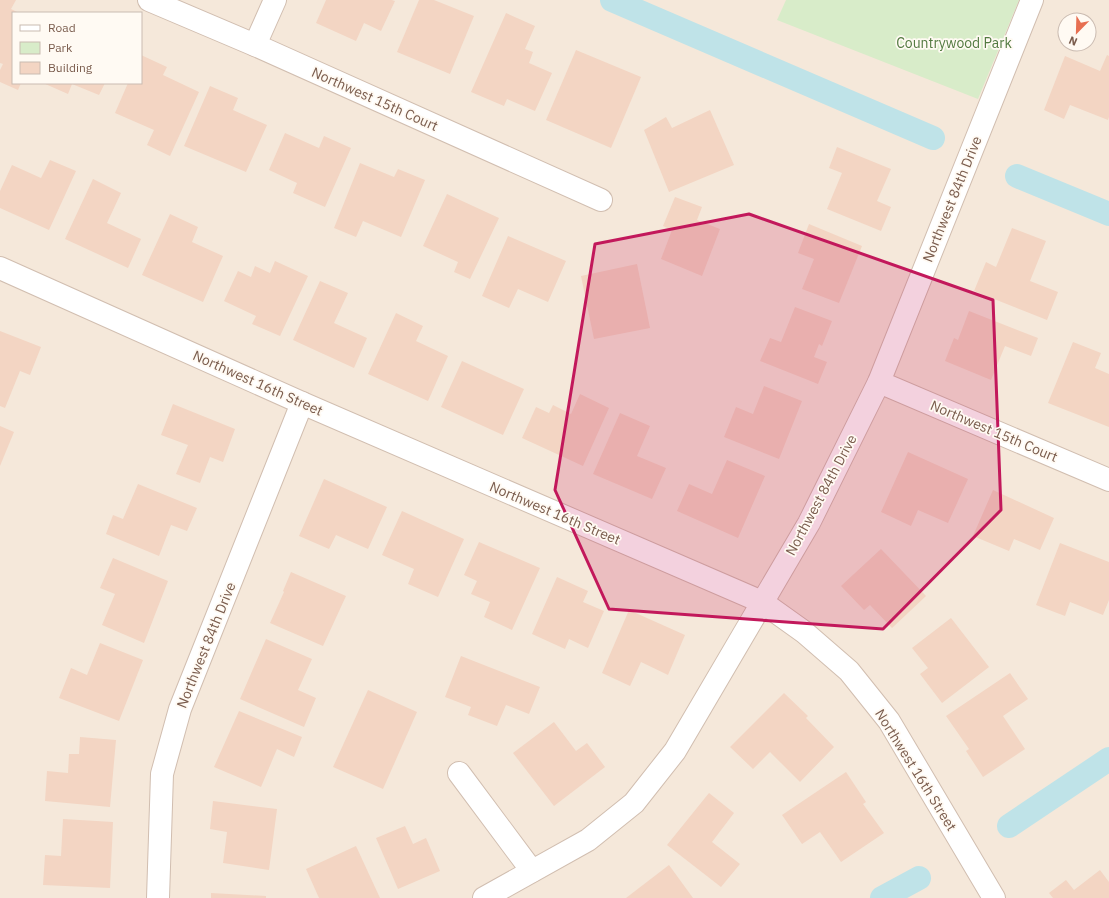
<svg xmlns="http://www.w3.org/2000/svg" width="1109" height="898" font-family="'IBM Plex Sans',sans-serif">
<rect width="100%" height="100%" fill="#fdf6ec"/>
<path fill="#f5e8da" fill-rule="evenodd" d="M0 0H1109V898H0ZM13 13H141V83H13ZM1065 20H1089V44H1065Z"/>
<path fill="#d8ecc9" d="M786 0H1019L978 99 777 20Z"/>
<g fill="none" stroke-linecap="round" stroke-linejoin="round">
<g stroke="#bfe3e8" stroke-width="24">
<path d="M612 0 933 138"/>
<path d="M1017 176 1109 214"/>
<path d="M1009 826 1109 759"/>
<path d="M882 898 919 878"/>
</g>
</g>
<g fill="#f3d5c3">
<path d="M0 0H16L11 9 19 13H13V83H21L18 90 0 82V70L3 64 0 63Z"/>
<path d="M326 0H392L395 1 381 31 364 23 356 41 316 23Z"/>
<path d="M419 0H434L474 16 450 74 397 52Z"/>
<path d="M506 13 535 26 525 49 533 52 529 63 552 73 535 111 507 99 504 106 471 92Z"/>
<path d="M576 50 641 77 611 148 546 120Z"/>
<path d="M141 55 167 67 163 75 199 92 170 156 147 145 154 130 115 113 128 83H141Z"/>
<path d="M1107 55 1109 56V117L1108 120 1070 105 1064 119 1044 110 1065 56 1100 71Z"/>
<path d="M43 83H105L99 95 72 84 68 94Z"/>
<path d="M210 86 238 98 233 110 267 125 246 172 184 146Z"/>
<path d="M710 110 734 165 669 192 644 130 666 117 672 128Z"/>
<path d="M285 133 319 148 324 136 351 148 325 207 293 193 297 183 269 170Z"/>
<path d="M837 147 891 169 877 201 891 207 881 231 827 209 842 173 829 168Z"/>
<path d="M50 160 76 171 49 230 0 208V191L12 165 41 178Z"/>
<path d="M360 163 394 177 398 169 425 180 401 237 363 221 356 237 334 228Z"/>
<path d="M93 179 121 193 107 223 141 239 128 268 65 239Z"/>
<path d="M447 194 499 218 470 279 454 272 458 262 423 246Z"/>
<path d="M675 197 702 207 697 220 720 229 702 276 661 259 672 230 663 226Z"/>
<path d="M170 214 198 227 192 242 223 256 203 302 142 275Z"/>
<path d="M809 224 862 246 839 303 802 289 814 259 798 253Z"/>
<path d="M1012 228 1046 241 1030 281 1058 292 1047 320 974 291 986 262 996 267Z"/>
<path d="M508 236 566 261 548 302 518 289 509 308 482 296Z"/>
<path d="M275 261 308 276 280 336 252 324 256 316 224 301 238 271 251 277 255 266 270 273Z"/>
<path d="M637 264 650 328 594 339 581 276Z"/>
<path d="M320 281 348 293 334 323 367 338 354 368 293 340Z"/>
<path d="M795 307 832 321 822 346 819 344 814 357 827 362 818 384 760 361 770 338 781 342Z"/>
<path d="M969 311 1038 338 1031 356 1005 346 991 380 945 361 954 338 958 340Z"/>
<path d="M396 313 423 326 416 341 448 356 428 401 368 374Z"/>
<path d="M0 331 41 347 30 375 20 371 5 408 0 406Z"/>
<path d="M1073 342 1101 353 1095 368 1109 374V427L1048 403Z"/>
<path d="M462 361 524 389 503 435 441 407Z"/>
<path d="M764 386 802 401 779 459 724 437 736 407 753 414Z"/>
<path d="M580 394 609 408 583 466 522 438 536 407 549 413 553 405 571 414Z"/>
<path d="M173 404 235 429 223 462 210 457 200 483 176 474 188 445 161 435Z"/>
<path d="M620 413 650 426 637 456 666 468 652 499 593 474Z"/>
<path d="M0 426 14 432 0 466Z"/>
<path d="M908 452 968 479 948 523 918 510 911 526 881 512Z"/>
<path d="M727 460 765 476 738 538 677 511 689 484 712 494Z"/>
<path d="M324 479 387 507 368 549 336 535 329 549 299 536Z"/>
<path d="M138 484 197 508 187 531 171 525 159 556 106 534 113 515 123 519Z"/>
<path d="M993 490 1054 518 1040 550 1014 539 1009 551 973 536Z"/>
<path d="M402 511 464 539 438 597 408 584 414 569 382 555Z"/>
<path d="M479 542 540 568 512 630 484 617 490 602 471 594 477 581 464 575Z"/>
<path d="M1060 543 1109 562V600L1103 615 1070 602 1065 616 1036 605Z"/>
<path d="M881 549 926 596 892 628 870 605 864 610 841 586Z"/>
<path d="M113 558 168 581 144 643 102 625 115 594 100 588Z"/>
<path d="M291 572 346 596 323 646 270 623 284 592 283 591Z"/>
<path d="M557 577 588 591 583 602 604 611 588 648 569 639 565 649 532 634Z"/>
<path d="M629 610 685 635 668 675 641 662 630 686 602 673Z"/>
<path d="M951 618 989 667 942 703 920 674 928 668 912 648Z"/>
<path d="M266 639 312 659 298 690 316 698 304 727 240 699Z"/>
<path d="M100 643 143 660 119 721 59 698 71 668 87 675Z"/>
<path d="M461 656 540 687 529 714 506 705 497 726 468 715 471 707 445 697Z"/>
<path d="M1010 673 1028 699 1003 716 1025 749 983 777 966 751 969 749 946 716Z"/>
<path d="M368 690 417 712 383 789 333 767Z"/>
<path d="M784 693 808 716 806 718 834 747 800 782 770 752 753 769 730 747Z"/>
<path d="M239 711 302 737 294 757 277 749 261 787 214 767Z"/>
<path d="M554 722 576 751 587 743 605 767 554 806 513 753Z"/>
<path d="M80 737 116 740 110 807 45 801 47 771 68 773 69 754H79Z"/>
<path d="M846 772 866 802 863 804 884 833 841 862 820 832 802 844 782 815Z"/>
<path d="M709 793 734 813 712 842 740 864 721 887 667 845Z"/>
<path d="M213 801 277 809 269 870 223 863 227 832 210 829Z"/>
<path d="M63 819 113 822 110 888 43 885 45 855 61 856Z"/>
<path d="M405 826 413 844 426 838 440 871 398 889 376 838Z"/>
<path d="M356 846 380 898H319L306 869Z"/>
<path d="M669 865 693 898H626Z"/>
<path d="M1100 870 1109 882V898H1053L1049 893 1066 880 1074 890Z"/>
<path d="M211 893 266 896V898H211Z"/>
</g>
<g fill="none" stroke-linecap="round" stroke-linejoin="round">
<g stroke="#d1beb0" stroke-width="24">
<g id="minor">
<path d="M149 0 255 45 601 200"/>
<path d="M255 45 275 0"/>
<path d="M0 268 302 403 762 602 804 632 849 671 889 721 994 898"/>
<path d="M879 382 1109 480"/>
<path d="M459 773 532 871"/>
<path d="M158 898 162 774 180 709 302 403"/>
<path d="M484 898 588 840 634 803 675 751 809 523 879 382 1032 0"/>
</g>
</g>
<use href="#minor" stroke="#fff" stroke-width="22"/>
</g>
<path fill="#c2185b" fill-opacity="0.2" stroke="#c2185b" stroke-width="3" stroke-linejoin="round" d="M749 214 993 300 1001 510 883 629 609 609 555 490 595 244Z"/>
<g text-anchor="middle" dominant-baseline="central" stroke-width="3.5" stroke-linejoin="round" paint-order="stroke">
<g font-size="14" fill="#537a41" stroke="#fffaf3">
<text x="954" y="43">Countrywood Park</text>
</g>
<g font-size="14" fill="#7a5c4d" stroke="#fffaf3">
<text transform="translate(375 99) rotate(24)">Northwest 15th Court</text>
<text transform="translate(952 199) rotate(-68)">Northwest 84th Drive</text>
<text transform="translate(258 383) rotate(24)">Northwest 16th Street</text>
<text transform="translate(994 431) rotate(23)">Northwest 15th Court</text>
<text transform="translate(821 495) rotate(-62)">Northwest 84th Drive</text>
<text transform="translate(555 513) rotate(23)">Northwest 16th Street</text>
<text transform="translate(206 645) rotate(-68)">Northwest 84th Drive</text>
<text transform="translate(916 770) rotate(58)">Northwest 16th Street</text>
</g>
</g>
<rect x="12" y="12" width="130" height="72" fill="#fffaf3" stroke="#cabbb1"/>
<rect x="20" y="25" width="20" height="6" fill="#ffffff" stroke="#cabbb1"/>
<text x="48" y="32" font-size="12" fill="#7a5c4d">Road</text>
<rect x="20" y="42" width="20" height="12" fill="#d8ecc9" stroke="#cabbb1"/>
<text x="48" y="52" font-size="12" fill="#7a5c4d">Park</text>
<rect x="20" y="62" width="20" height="12" fill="#f3d5c3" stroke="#cabbb1"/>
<text x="48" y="72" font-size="12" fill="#7a5c4d">Building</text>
<g transform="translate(1077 32) rotate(203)"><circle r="19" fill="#fffaf3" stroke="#cabbb1"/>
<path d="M0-3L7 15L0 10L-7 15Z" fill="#e76f51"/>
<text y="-6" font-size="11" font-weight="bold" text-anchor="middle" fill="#7a5c4d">N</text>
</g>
</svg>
